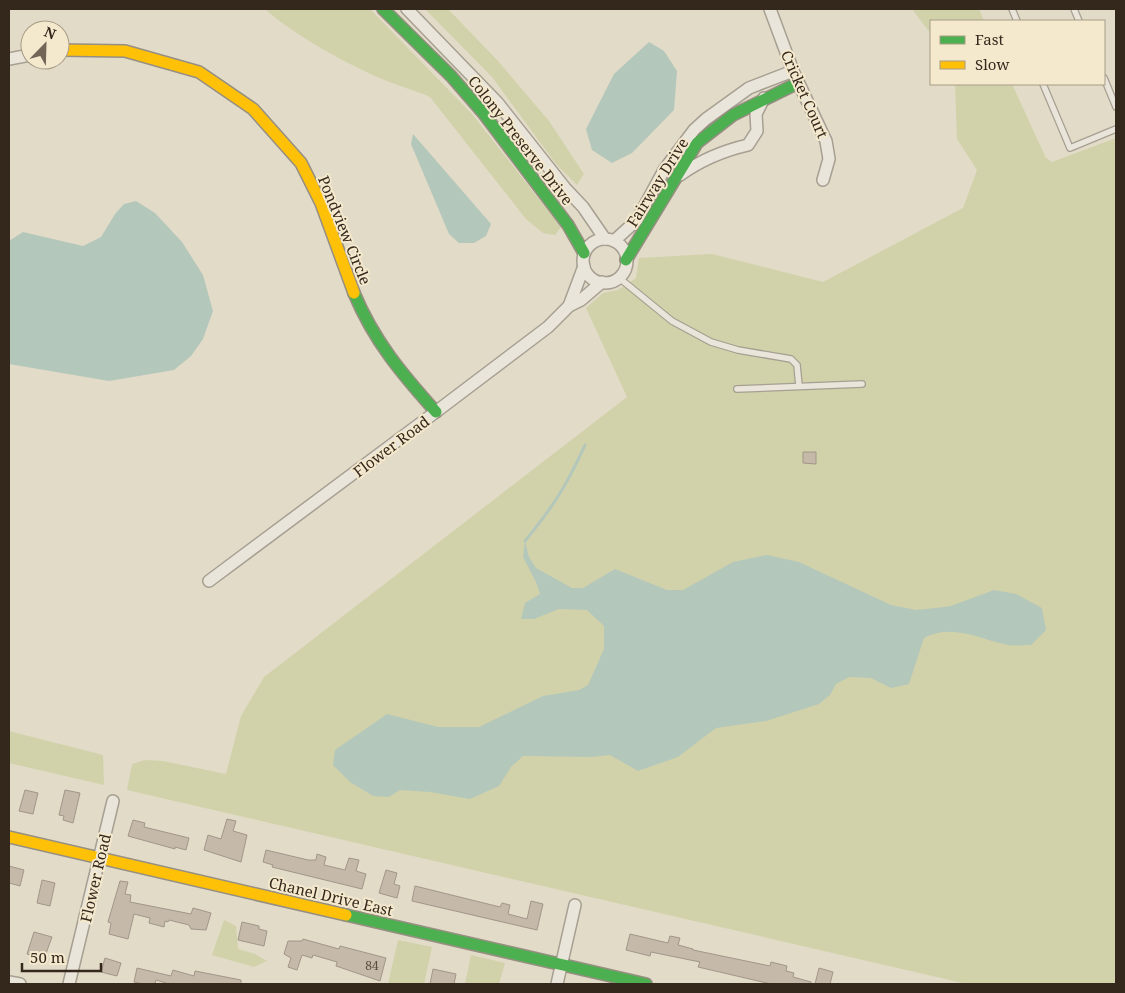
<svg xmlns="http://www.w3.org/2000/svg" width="1125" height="993" font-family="'Noto Serif',serif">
<rect width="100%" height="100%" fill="#e2dbc8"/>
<g fill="#d1d2aa">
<path d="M265 9H370L472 114 561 227 555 235 543 233 526 219 430 97C415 90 401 87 387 81 352 67 292 34 265 9Z"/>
<path d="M425 9H448L498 61 549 121 584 174 577 185 556 164 492 77Z"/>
<path d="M912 9H979L984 21H931V34Z"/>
<path d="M955 84H1012L1046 158 1052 162 1116 138V984H967L127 790 132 764 145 760 163 761 226 774 241 716 264 677 627 397 586 308 603 293 618 290 636 278 639 258 712 254 823 282 963 208 977 170 957 139Z"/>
<path d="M9 731 103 755 104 785 9 763Z"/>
<path d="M224 920 236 926 238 949 255 954 267 961 254 967 212 955Z"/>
<path d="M398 940 432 947 424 984H388Z"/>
<path d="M471 955 505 963 499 984H465Z"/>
</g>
<g fill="#b4c7bb">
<path d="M649 42 664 51 677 71 674 110 632 153 612 163 592 150 586 129 614 74Z"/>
<path d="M413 134 491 224 486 236 474 243H459L449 234 411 144Z"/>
<path d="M136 201 155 213 182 242 203 275 213 311 203 339 191 356 174 370 109 381 9 364V241L23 232 83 246 101 237 115 214 124 204Z"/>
<path d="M525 541 529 557 536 568 572 588H583L615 569 667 590H683L733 562 767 555 799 562 891 605 916 610 936 608 951 606 994 590 1016 594 1042 608 1046 630 1031 645C1024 645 1015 646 1008 645 979 639 952 623 924 638L909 684 891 688 871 678 849 677 836 684 830 695 819 704 766 721 716 728 678 757 638 771 610 755 591 757 523 756 511 767 499 786 470 799 430 792 400 790 389 797 373 796 350 782 333 765 335 750 387 714 438 727H479L543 696 579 690 588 685 604 649V626L587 610 559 609 534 619H521L525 603 540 594 536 582 523 557Z"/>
</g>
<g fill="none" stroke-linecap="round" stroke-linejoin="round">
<path stroke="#b4c7bb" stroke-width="3" d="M525 541C553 507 567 485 585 445"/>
</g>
<g fill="#c5b9a9" stroke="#a29688">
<path d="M803 452H816V464L803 463Z"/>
<path d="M25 790 38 793 33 814 19 811Z"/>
<path d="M65 790 80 793 73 823 63 820 64 816 59 815Z"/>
<path d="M227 819 236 821 233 831 247 835 241 862 204 850 208 835 221 839Z"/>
<path d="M133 820 145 823 144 827 189 838 186 850 175 847V849L128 836Z"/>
<path d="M266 850 308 860H316L317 854 326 857 324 865 345 870 349 858 359 860 356 871 366 874 362 889 272 867 273 865 263 862Z"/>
<path d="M9 866 24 870 20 886 9 883Z"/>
<path d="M386 870 397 873 394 884 400 886 397 898 379 893Z"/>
<path d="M42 880 55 883 50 906 37 903Z"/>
<path d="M120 881 128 882 125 894 131 895 130 902 191 914 193 908 211 913 206 930 191 929 189 925 169 920 168 922 165 921 164 927 149 923 150 918 134 914 128 939 109 934 111 923 108 922Z"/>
<path d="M415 886 500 907 502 903 510 905 508 914 527 919 531 901 543 904 537 930 412 901Z"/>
<path d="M242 922 259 926V929L267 931 264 946 238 940Z"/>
<path d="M34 932 52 937 44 959 27 954Z"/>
<path d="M630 934 668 943 670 936 680 938 678 945 693 949V950L770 966 771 962 787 966 786 971 794 973 793 977 811 982V984H771L698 967 700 962 651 952 650 956 626 950Z"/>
<path d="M303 939 339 949 340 946 386 958 380 981 336 966 337 962 313 955 312 958 302 955 297 970 288 967 291 958 284 954 288 941H302Z"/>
<path d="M105 958 121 963 117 976 101 972Z"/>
<path d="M137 968 171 976 173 970 194 976 195 971 241 980V984H169L156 980 155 984H143L134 982Z"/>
<path d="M819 968 833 972 830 984H815Z"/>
<path d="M433 969 456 974 454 984H430Z"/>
</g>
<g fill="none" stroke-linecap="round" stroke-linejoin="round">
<g stroke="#a69f92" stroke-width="8">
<g id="lane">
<path d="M1012 9 1017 21"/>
<path d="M1074 9 1079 21"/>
<path d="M1104 78 1116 107"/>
<path d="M1043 84 1070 148 1116 129"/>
<path d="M618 277 672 321 711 342 738 350 791 359 797 365 799 386"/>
<path d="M737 389 862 384"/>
</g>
</g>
<g stroke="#a69f92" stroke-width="14">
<g id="street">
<path d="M407 9 497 102 565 188 583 207 605 239"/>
<path d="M770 9 793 71 826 141 829 159 823 180"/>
<path d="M9 59 30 55"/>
<path d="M680 175C701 160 722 151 748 145L757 131 756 114 764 98"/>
<circle cx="605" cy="261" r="22"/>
<path d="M614 241 637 220 664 170 694 130 706 119 749 88 793 71"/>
<path d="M569 306 584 266"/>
<path d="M209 581 433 414 548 327 569 306 581 300 602 282"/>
<path d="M9 982 20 984"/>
<path d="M69 984 113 801"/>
<path d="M557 984 575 905"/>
</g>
</g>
<g stroke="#968f82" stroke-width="14">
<g id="fast">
<path d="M383 9 451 76 484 114 568 225 584 253"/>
<path d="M626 260 697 143 733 115 798 83"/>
<path d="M354 293C374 341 402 374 436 412"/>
<path d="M346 915 646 984"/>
</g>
</g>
<g stroke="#968f82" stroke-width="14">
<g id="slow">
<path d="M60 50 125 51 199 72 253 109 301 163 321 203 354 293"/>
<path d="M9 837 346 915"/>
</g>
</g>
<use href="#lane" stroke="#eae5da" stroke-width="5.5"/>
<use href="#street" stroke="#eae5da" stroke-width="11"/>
<use href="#fast" stroke="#4caf50" stroke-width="11"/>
<use href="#slow" stroke="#ffc107" stroke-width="11"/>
</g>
<g text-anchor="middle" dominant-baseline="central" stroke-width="4" stroke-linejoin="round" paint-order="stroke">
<g font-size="12" fill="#584c3f">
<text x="372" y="965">84</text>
</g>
<g font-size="15" fill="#34271c" stroke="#f4e9cd">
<text transform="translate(805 94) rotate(66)">Cricket Court</text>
<text transform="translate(521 140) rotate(52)">Colony Preserve Drive</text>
<text transform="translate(657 182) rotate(-58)">Fairway Drive</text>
<text transform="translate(345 230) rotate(68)">Pondview Circle</text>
<text transform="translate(391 446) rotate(-37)">Flower Road</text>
<text transform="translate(95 878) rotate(-77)">Flower Road</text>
<text transform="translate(331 896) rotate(13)">Chanel Drive East</text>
</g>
</g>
<rect width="1125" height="993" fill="none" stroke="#34271c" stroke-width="20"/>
<rect x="930" y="20" width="175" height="65" fill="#f4e9cd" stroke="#a79b86"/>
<rect x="940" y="36" width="25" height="8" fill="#4caf50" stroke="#a79b86"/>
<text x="975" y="45" font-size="15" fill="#34271c">Fast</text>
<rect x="940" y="61" width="25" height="8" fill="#ffc107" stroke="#a79b86"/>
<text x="975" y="70" font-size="15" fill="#34271c">Slow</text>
<g transform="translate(45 45) rotate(23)"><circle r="24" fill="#f4e9cd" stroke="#a79b86"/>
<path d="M0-4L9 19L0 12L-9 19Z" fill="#716658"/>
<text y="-8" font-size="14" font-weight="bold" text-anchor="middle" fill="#34271c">N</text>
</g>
<path d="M22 963v8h79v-8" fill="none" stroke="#34271c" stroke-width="2.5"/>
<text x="30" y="963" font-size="15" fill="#34271c" stroke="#f4e9cd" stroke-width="4" paint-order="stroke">50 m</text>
</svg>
